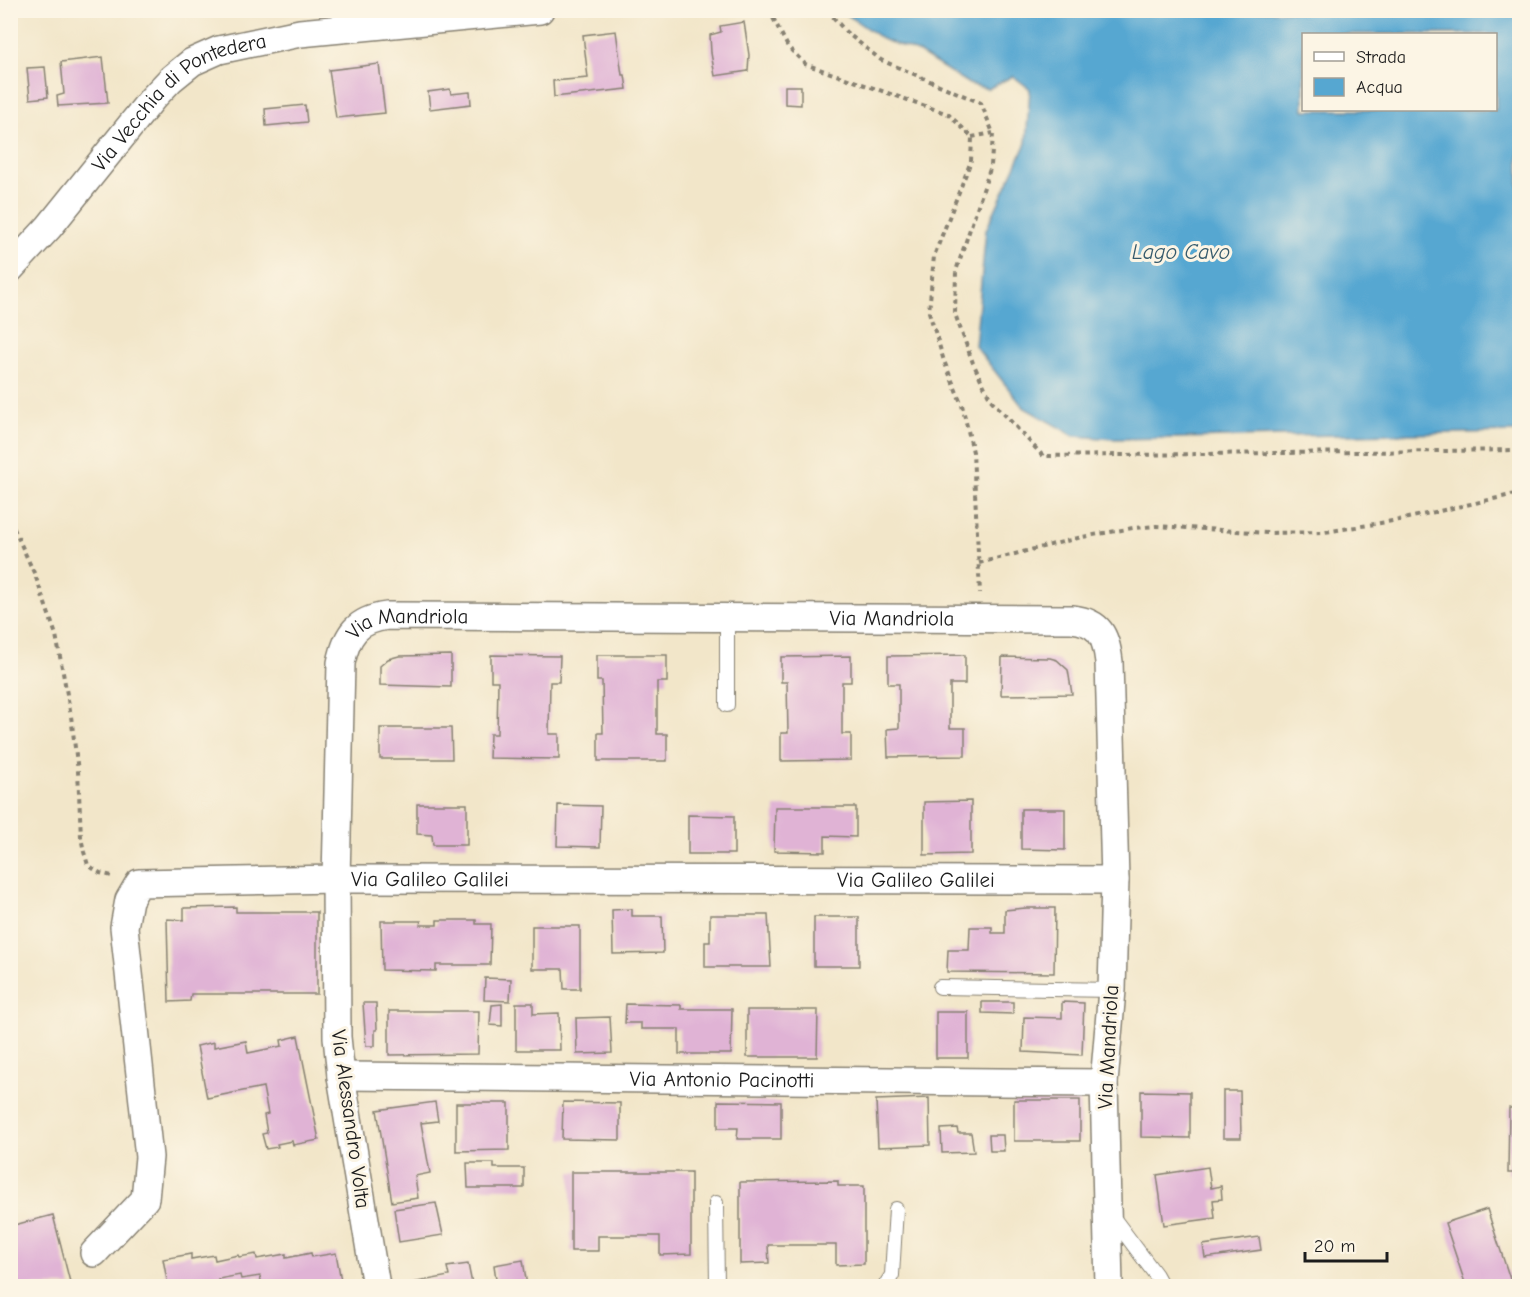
<svg xmlns="http://www.w3.org/2000/svg" width="1530" height="1297" font-family="'Comic Neue',sans-serif">
<rect width="100%" height="100%" fill="#fcf5e5"/>
<filter id="ink" filterUnits="userSpaceOnUse"><feTurbulence type="fractalNoise" baseFrequency=".0167" numOctaves="2"/><feDisplacementMap in="SourceGraphic" scale="12" xChannelSelector="R" yChannelSelector="G"/><feConvolveMatrix kernelMatrix="1 2 1 2 8 2 1 2 1" color-interpolation-filters="sRGB"/></filter>
<filter id="wash" filterUnits="userSpaceOnUse"><feTurbulence type="fractalNoise" baseFrequency=".008" numOctaves="4" result="noise"/><feDisplacementMap in="SourceGraphic" scale="24" xChannelSelector="R" yChannelSelector="G"/><feGaussianBlur stdDeviation="1.35" result="paint"/><feColorMatrix in="noise" values="0 0 0 0 0 0 0 0 0 0 0 0 0 0 0 0 0 1.4 0 .05"/><feComposite in="paint" operator="in"/></filter>
<g filter="url(#wash)">
<rect width="100%" height="100%" fill="#f2e6c9"/>
<path fill="#56a7d1" stroke="#396276" stroke-width="1.5" fill-rule="evenodd" d="M936 11H1519V432L1114 439 1074 436 1023 407 975 346 986 230 1026 143 1030 89 1013 76 988 89 969 84 918 52 884 40 846 14 845 11ZM1304 34H1496V110H1304Z"/>
<g id="blocks">
<g fill="#e0b3d5">
<path d="M744 22 749 55 748 71 715 76 711 53 710 35 721 32 720 26Z"/>
<path d="M616 31 622 75H625L627 89 554 97 553 81 588 78 583 35Z"/>
<path d="M103 57 108 103 58 106 57 96 64 94 61 62Z"/>
<path d="M379 64 385 113 336 118 329 70Z"/>
<path d="M10 65H12L17 109 10 110Z"/>
<path d="M45 67 48 97 30 99 27 68Z"/>
<path d="M785 86H801V105L785 104Z"/>
<path d="M450 89 451 94 470 92 471 104 430 109 428 92Z"/>
<path d="M305 105 307 122 266 126 265 109Z"/>
<path d="M451 655V687L380 685V666L388 659 399 656Z"/>
<path d="M491 655 560 656 559 682H550L549 734H559V759L489 758 490 734H497L498 681H491Z"/>
<path d="M597 655H667V682H657V734H667V761H598V733H603L602 681H597Z"/>
<path d="M965 655V684H950V728H965V756L888 757 887 729 899 728V684H888V656Z"/>
<path d="M851 656V682H842V734H851V760L781 761V733H788L787 682H781V657Z"/>
<path d="M1002 657 1050 658 1057 660 1068 670 1072 694 1001 695Z"/>
<path d="M380 728H451L452 759H380Z"/>
<path d="M971 801V854L924 855V802Z"/>
<path d="M417 804H467V845H433L432 835 417 834Z"/>
<path d="M558 805 601 806 600 847 557 846Z"/>
<path d="M775 807H856V837L825 836V852L774 851Z"/>
<path d="M1021 809H1065V850L1021 849Z"/>
<path d="M688 815 734 816V854H688Z"/>
<path d="M236 907V912H317V994H191L190 1001 169 1002 167 919 184 920V908Z"/>
<path d="M1026 908H1055L1054 973 947 972 948 950H969L970 927H992V933H1005V910Z"/>
<path d="M632 909V916H662L663 953 613 954 612 910Z"/>
<path d="M710 915H768L771 967H705V942H710Z"/>
<rect x="814" y="917" width="45" height="49"/>
<path d="M437 920H476V924H491L490 965H436V971L382 970 381 921H421L420 925H437Z"/>
<path d="M532 926H580V989H564L563 969H532Z"/>
<path d="M485 978 511 979 510 1001 484 1000Z"/>
<path d="M982 1002H1013V1014L982 1013Z"/>
<path d="M1062 1002 1084 1003 1082 1055 1023 1052 1024 1017 1062 1018Z"/>
<path d="M363 1003H376L377 1030H375V1046H366Z"/>
<path d="M516 1003H533V1014L559 1013 560 1050H516Z"/>
<path d="M502 1004V1026L490 1025 492 1005Z"/>
<path d="M626 1004 681 1005V1009H732L731 1054H679V1029H641V1023H625Z"/>
<path d="M747 1010H818L817 1057H747Z"/>
<path d="M389 1011H479L478 1054 389 1055Z"/>
<rect x="936" y="1012" width="32" height="46"/>
<path d="M610 1017 612 1053 577 1054 576 1018Z"/>
<path d="M298 1036 319 1140 293 1145 292 1141 277 1144 278 1147 266 1149 262 1134 267 1133 264 1115 268 1114 263 1087 207 1098 197 1046 214 1042V1047L246 1041 248 1053 282 1046 281 1040Z"/>
<path d="M1141 1091 1190 1092V1138L1141 1137Z"/>
<path d="M1223 1091H1240L1241 1138H1223Z"/>
<path d="M929 1098 930 1145 878 1147 876 1100Z"/>
<rect x="1014" y="1100" width="66" height="41"/>
<path d="M718 1101 781 1102V1139H737L738 1128H718Z"/>
<path d="M435 1102 438 1121 421 1123 430 1173 415 1176 418 1198 392 1202 377 1110Z"/>
<path d="M563 1102 620 1103V1140L562 1139Z"/>
<path d="M456 1103H509V1150L456 1151Z"/>
<path d="M1509 1108H1520V1173H1508Z"/>
<path d="M957 1128 958 1133H971L974 1152 942 1153 941 1129Z"/>
<path d="M989 1135H1003L1004 1151H990Z"/>
<path d="M467 1163H494V1168H524V1188H468Z"/>
<path d="M1208 1167 1211 1188 1221 1186 1222 1199 1213 1200 1215 1218 1164 1225 1157 1175Z"/>
<path d="M571 1172H691V1254L660 1255V1236H598V1251H571Z"/>
<path d="M838 1181V1186H864V1264L836 1265V1245H768L769 1263 740 1264V1182Z"/>
<path d="M436 1203 443 1235 399 1242 394 1209Z"/>
<path d="M1487 1209 1512 1285 1513 1286H1466L1445 1223Z"/>
<path d="M53 1215 71 1286H10V1226Z"/>
<path d="M1259 1237 1261 1250 1205 1258 1203 1245Z"/>
<path d="M311 1253 312 1257 336 1253 342 1286H262L260 1276 241 1279 240 1275 218 1279 219 1286H168L163 1259 191 1254V1259L214 1255 215 1260 238 1255 239 1257 256 1254 257 1259 286 1254V1258Z"/>
<path d="M523 1260 527 1286H497L494 1265Z"/>
<path d="M468 1264 472 1284 479 1282 480 1286H406V1284L449 1276 447 1267Z"/>
</g>
</g>
</g>
<g filter="url(#ink)">
<use href="#blocks" fill-opacity="0" stroke="#878172" stroke-width="1.5"/>
<g fill="none" stroke-linecap="round" stroke-linejoin="round">
<g stroke="#878172" stroke-width="16">
<g id="service">
<path d="M727 617V705"/>
<path d="M940 987 1112 990"/>
<path d="M716 1203 717 1286"/>
<path d="M1111 1215 1156 1275 1162 1286"/>
<path d="M885 1286 892 1275 896 1209"/>
</g>
</g>
<g stroke="#878172" stroke-width="30">
<g id="minor">
<path id="s1" d="M10 269 49 227 152 99 171 79 192 62 219 50 300 33 540 10"/>
<path id="s2" d="M341 1076 1104 1083"/>
<path id="s3" d="M94 1253 145 1199 149 1157 124 927 129 900 139 883 336 879 1115 880"/>
<path id="s4" d="M376 1286 341 1076 337 1037 336 879 341 663C347 634 357 620 387 616L1072 619C1100 622 1106 636 1109 662L1115 880 1112 990 1104 1083 1109 1286"/>
</g>
</g>
<g stroke="#878172" stroke-width="4" stroke-dasharray="4.5 4.5" stroke-linecap="butt">
<path d="M769 10 788 47 805 64 948 114 972 137 971 161 934 256 929 312 944 361 962 405 973 452 980 593"/>
<path d="M827 10 846 32 881 60 981 103 993 133 991 166 956 271 955 314 973 363 991 400 1043 456 1520 450"/>
<path d="M972 137 993 133"/>
<path d="M10 520 35 575 56 635 71 716 78 771 81 837 84 852 88 865 100 873 112 876"/>
<path d="M979 563 1082 537 1133 528 1156 526 1268 533 1325 532 1399 520 1520 493"/>
</g>
<use href="#service" stroke="#fff" stroke-width="14"/>
<use href="#minor" stroke="#fff" stroke-width="27"/>
</g>
</g>
<g text-anchor="middle" dominant-baseline="central" stroke-width="6" stroke-linejoin="round" paint-order="stroke">
<g font-size="21" fill="#1c1c1c" stroke="#fcf5e5">
<text stroke="none"><textPath href="#s1" startOffset="243">Via Vecchia di Pontedera</textPath></text>
<text stroke="none"><textPath href="#s4" startOffset="1203">Via Mandriola</textPath></text>
<text stroke="none"><textPath href="#s4" startOffset="717">Via Mandriola</textPath></text>
<text stroke="none"><textPath href="#s3" startOffset="686">Via Galileo Galilei</textPath></text>
<text stroke="none"><textPath href="#s3" startOffset="1172">Via Galileo Galilei</textPath></text>
<text transform="translate(1108 1047) rotate(-87)">Via Mandriola</text>
<text stroke="none"><textPath href="#s2" startOffset="381">Via Antonio Pacinotti</textPath></text>
<text transform="translate(351 1119) rotate(82)">Via Alessandro Volta</text>
</g>
<g font-size="22" font-style="italic" fill="#365b6d" stroke="#fcf5e5">
<text x="1181" y="252">Lago Cavo</text>
</g>
</g>
<rect width="1530" height="1297" fill="none" stroke="#fcf5e5" stroke-width="36"/>
<rect x="1302" y="33" width="195" height="78" fill="#fcf5e5" stroke="#a29e95" stroke-width="1.5"/>
<rect x="1314" y="52" width="30" height="9" fill="#ffffff" stroke="#a29e95" stroke-width="1.5"/>
<text x="1356" y="63" font-size="18" fill="#1c1c1c">Strada</text>
<rect x="1314" y="78" width="30" height="18" fill="#56a7d1" stroke="#a29e95" stroke-width="1.5"/>
<text x="1356" y="93" font-size="18" fill="#1c1c1c">Acqua</text>
<path d="M1305 1252v9h82v-9" fill="none" stroke="#1c1c1c" stroke-width="3"/>
<text x="1314" y="1252" font-size="18" fill="#1c1c1c" stroke="#fcf5e5" stroke-width="4.5" paint-order="stroke">20 m</text>
</svg>
